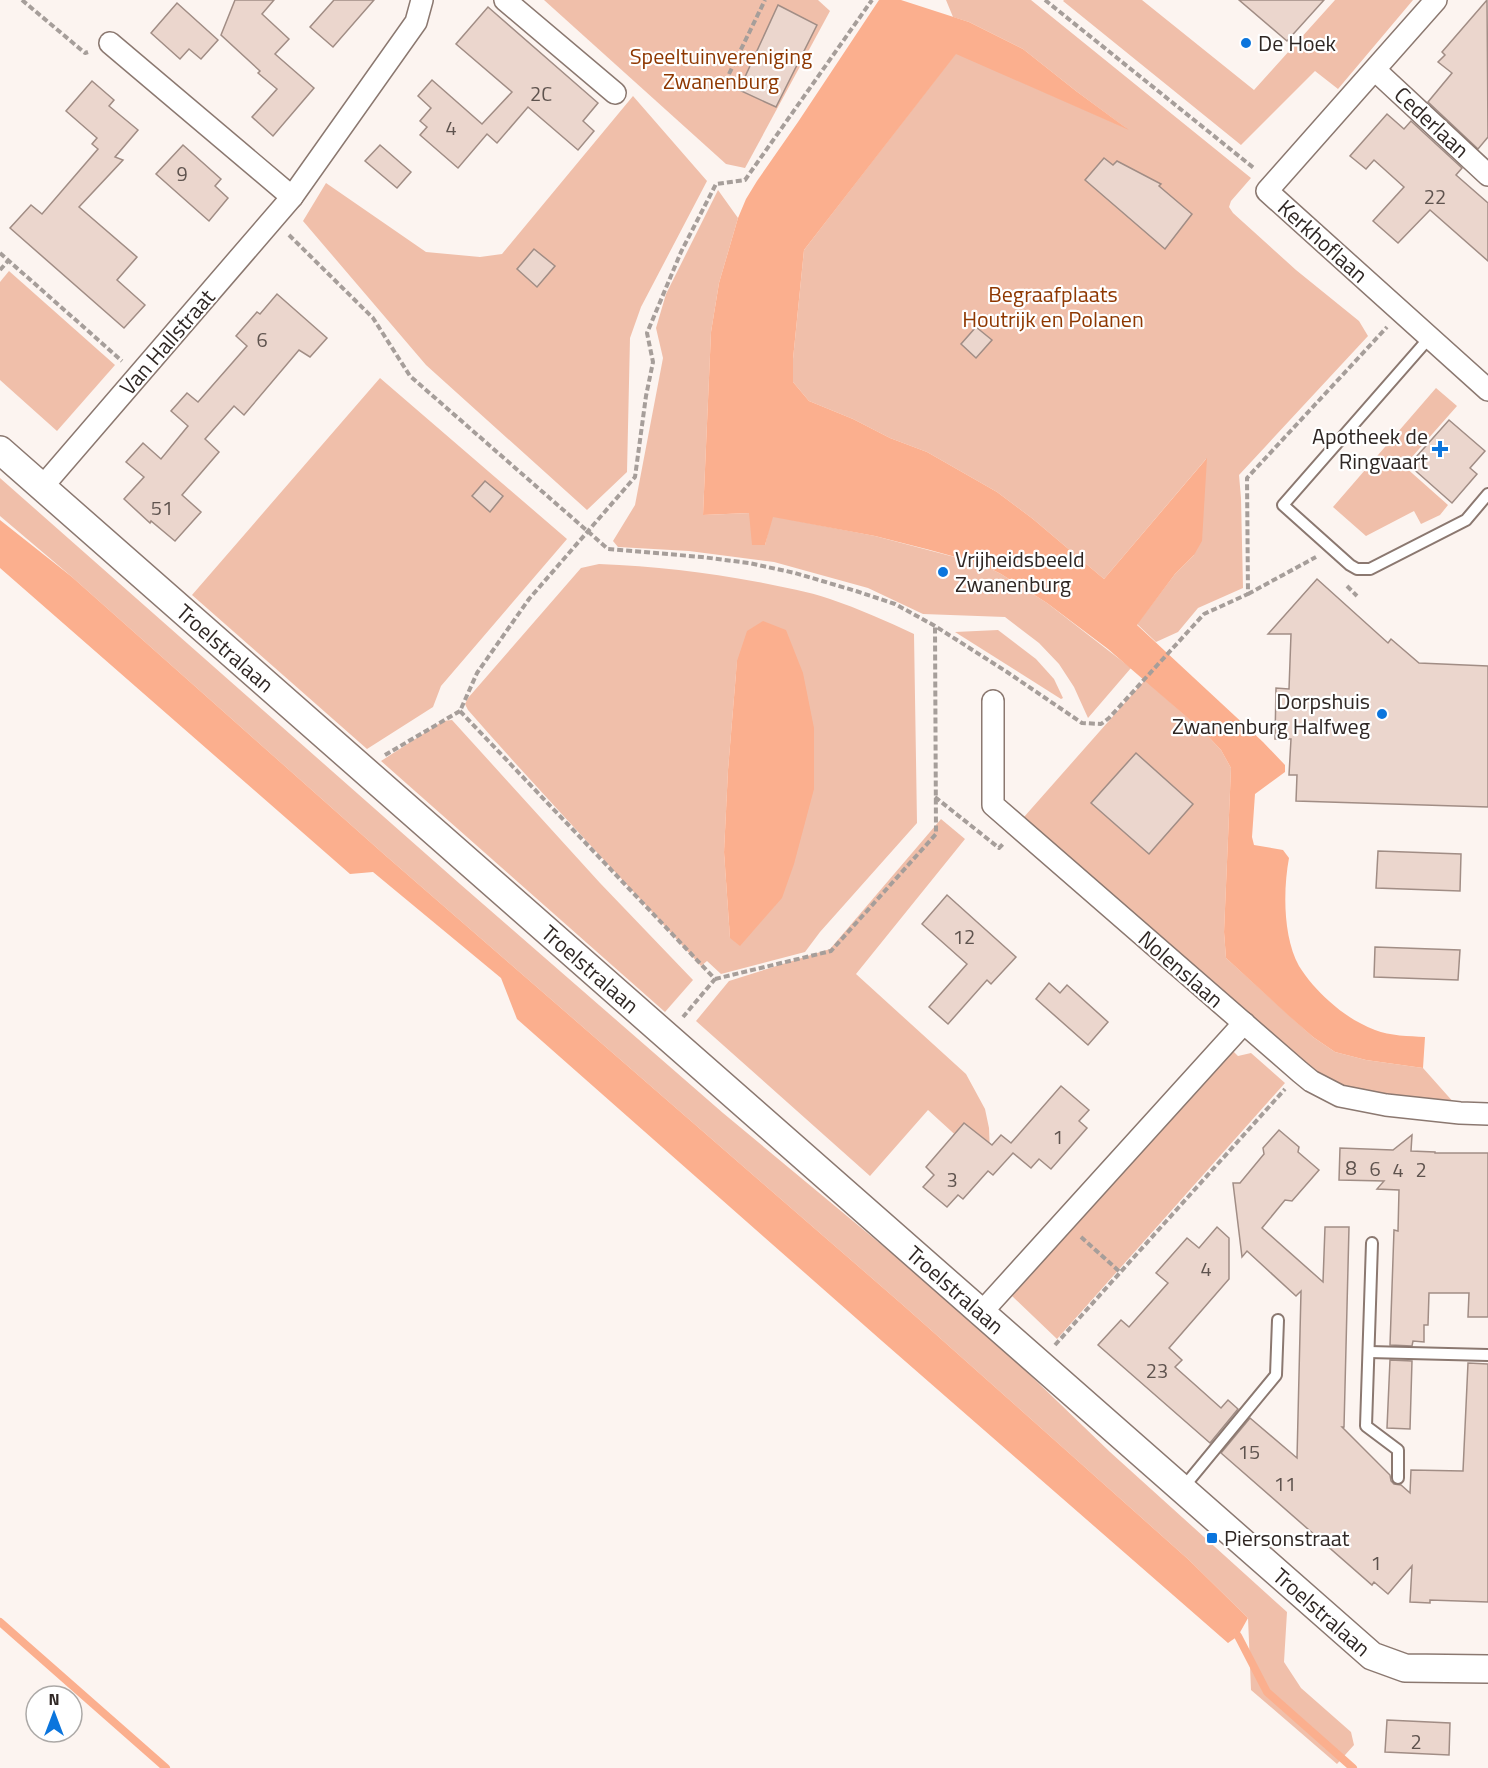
<svg xmlns="http://www.w3.org/2000/svg" width="1488" height="1768" font-family="'Titillium Web',sans-serif">
<rect width="100%" height="100%" fill="#fcf4f0"/>
<g fill="#f0bfaa" fill-rule="evenodd">
<path d="M544 0H818L830 11 745 168 726 164Z"/>
<path d="M946 0H1031L1251 178 1231 201 1229 207 1233 213 1296 270 1359 321 1368 336 1239 475 1241 498 1243 588 1198 608 1178 632 1156 642 1137 624 1175 574 1194 555 1206 459 1104 579 1033 519 997 492 927 452 890 438 853 419 809 401 793 382V359L804 250 956 53 1126 128 1076 91 1023 49 969 22 953 17Z"/>
<path d="M1064 0H1142L1254 90 1335 0H1413L1338 89 1315 71 1241 145 1063 1Z"/>
<path d="M633 96 707 181 641 307 630 338 627 472 587 510 426 365 303 221 326 183 426 252 480 257 502 254Z"/>
<path d="M718 190 738 218 719 283 711 332 703 515 750 513 753 545H765L772 516 875 536 981 564 1001 574 1047 603 1131 668 1088 718 1074 687 1059 664 1039 643 1005 617 923 614 868 588 774 562 689 551 618 547 613 541 635 505 663 358 656 328 666 294Z"/>
<path d="M9 271 115 365 57 431 0 380V282Z"/>
<path d="M380 378 567 539 441 686 433 707 367 749 192 595Z"/>
<path d="M1436 388 1457 406 1404 466 1448 505 1440 515 1421 524 1414 511 1366 536 1333 507Z"/>
<path d="M0 478 460 884 723 1113 977 1324 1110 1452 1287 1612 1284 1662 1301 1688 1351 1732 1354 1745 1337 1764 1251 1690 1248 1618 1189 1560 904 1306 386 856 72 577 0 516Z"/>
<path d="M599 564C653 566 705 572 758 582 782 587 806 591 830 599 859 609 887 621 914 634L917 823 820 932 805 952 721 974 707 961 701 966C624 880 544 797 468 710L465 704 468 698 581 568ZM737 661 730 938 724 852 728 770Z"/>
<path d="M998 630 1036 659 1054 679 1063 698 1061 699 955 632Z"/>
<path d="M1145 680 1204 732 1221 750 1231 768 1224 932 1226 958 1313 1037 1335 1052 1366 1060 1423 1068 1455 1104C1407 1101 1357 1095 1314 1074L1079 868 1024 817Z"/>
<path d="M452 720 600 883 693 980 665 1012 381 761 443 721Z"/>
<path d="M941 819 965 839 856 974 966 1074 985 1109 989 1128 990 1153 985 1162 928 1110 870 1176 696 1021 729 981 830 949Z"/>
<path d="M1232 1050 1238 1056 1251 1053 1285 1083 1057 1339 1012 1296Z"/>
</g>
<g fill="#fbaf8e">
<path d="M879 0H901L969 22 1023 49 1076 91 1129 130 956 54 804 250 793 359V382L809 401 853 419 890 438 927 452 997 492 1033 519 1104 579 1207 458 1202 541 1194 555 1175 574 1137 625 1263 742 1285 765V772L1255 794 1252 837 1254 845 1283 850 1289 858C1283 890 1283 937 1299 966 1307 979 1318 991 1329 1001 1342 1013 1357 1023 1375 1030 1390 1036 1409 1036 1425 1037L1423 1068 1366 1060 1335 1052 1313 1037 1288 1015 1226 958 1224 932 1231 768 1221 750 1204 732 1108 649 1047 603 1001 574 981 564 930 550 875 536 773 517 765 545H752L749 513 703 515 711 332 719 283 738 218 746 199 757 181 798 122Z"/>
<path d="M0 520 72 577 386 856 904 1306 1189 1560 1248 1618 1238 1636 1228 1643 882 1341 517 1019 501 978 373 872 350 874 0 568Z"/>
<path d="M763 621 786 630 803 673 814 728V789L794 864 782 898 740 946 730 938 724 852 728 770 737 661 747 631Z"/>
</g>
<g fill="none" stroke-linecap="round" stroke-linejoin="round">
<g stroke="#fbaf8e" stroke-width="8">
<path d="M0 1622 166 1768"/>
<path d="M1238 1636 1267 1692 1353 1768"/>
</g>
</g>
<g fill="#ebd6cd" stroke="#a18d85" stroke-width="1.5">
<path d="M235 0H274L262 14 289 39 275 54 314 88 273 136 252 117 277 89 258 73 260 71 221 35Z"/>
<path d="M334 0H374L333 47 310 27Z"/>
<path d="M1239 0H1324L1287 41Z"/>
<path d="M1487 0 1488 137 1478 149 1428 102 1452 73 1438 62 1445 55 1442 52Z"/>
<path d="M177 3 218 40 201 59 189 49 180 59 151 33Z"/>
<path d="M778 5 817 25 776 107 739 90Z"/>
<path d="M488 7 598 103 583 121 594 131 578 150 528 107 497 143 487 134 458 168 420 135 427 127 420 121 431 108 418 96 432 80 482 124 512 92 456 44Z"/>
<path d="M92 81 114 100 109 106 138 130 115 157 123 160 79 207 137 257 117 280 145 305 124 328 10 228 31 205 42 214 98 149 92 144 97 138 66 111Z"/>
<path d="M1387 114 1404 129 1411 121 1462 168 1456 175 1488 203V261L1430 210 1398 243 1373 221 1404 187 1374 160 1366 169 1350 156Z"/>
<path d="M183 145 221 179 215 186 228 198 209 221 156 174Z"/>
<path d="M380 145 411 172 397 188 365 161Z"/>
<path d="M1104 158 1113 165 1117 161 1161 184 1159 186 1192 214 1165 249 1085 180Z"/>
<path d="M534 249 555 266 537 287 517 269Z"/>
<path d="M277 294 327 338 310 357 299 350 244 415 234 406 205 439 219 452 182 495 201 512 175 541 151 521 150 523 124 499 144 477 126 462 143 443 161 459 188 426 171 411 187 393 198 402 247 346 236 336 257 312 260 314Z"/>
<path d="M976 327 992 340 976 358 961 344Z"/>
<path d="M1449 420 1485 451 1470 468 1477 474 1452 503 1409 465Z"/>
<path d="M485 481 503 496 490 512 472 496Z"/>
<path d="M1317 579 1388 643 1391 639 1419 663 1488 666V807L1296 801 1297 775H1289L1291 739H1275L1276 688 1289 689 1291 634H1268Z"/>
<path d="M1136 753 1193 804 1149 854 1091 803Z"/>
<path d="M1378 851 1461 854 1460 891 1376 888Z"/>
<path d="M947 895 1016 957 991 984 987 980 948 1024 929 1007 967 964 922 924Z"/>
<path d="M1375 947 1460 950 1458 980 1374 977Z"/>
<path d="M1049 983 1060 993 1067 985 1108 1022 1088 1045 1036 999Z"/>
<path d="M1061 1086 1089 1110 1079 1121 1087 1128 1051 1169 1039 1159 1031 1168 1013 1153 993 1175 988 1171 963 1199 958 1195 947 1207 923 1187 934 1175 926 1167 964 1123 992 1145 1001 1135 1011 1143Z"/>
<path d="M1279 1130 1299 1147 1298 1152 1319 1170 1292 1201 1285 1200 1262 1228 1323 1282 1325 1227H1349L1344 1427H1342L1390 1475 1391 1481 1394 1484 1401 1485 1410 1493 1411 1470 1463 1471 1468 1363 1488 1364V1602L1430 1600V1603L1410 1602 1412 1566 1388 1594 1374 1582 1372 1585 1221 1453 1250 1418 1297 1458 1301 1291 1296 1296 1247 1251 1242 1257 1233 1183H1240L1264 1154 1263 1148Z"/>
<path d="M1412 1135 1411 1151 1435 1152V1153H1488V1317H1468L1469 1293H1429L1428 1325H1424V1342L1413 1341 1412 1346 1390 1345 1394 1230 1398 1231 1399 1190 1377 1189 1384 1181 1339 1180 1340 1148 1393 1150Z"/>
<path d="M1217 1227 1229 1238V1279L1169 1348 1182 1360 1175 1367 1193 1383 1221 1408 1228 1400 1238 1409 1210 1443 1098 1345 1121 1320 1129 1327 1168 1283 1156 1273 1187 1238 1199 1248Z"/>
<path d="M1390 1360 1412 1361 1410 1429 1387 1428Z"/>
<path d="M1387 1720 1450 1723 1449 1755 1385 1752Z"/>
</g>
<g fill="none" stroke-linecap="round" stroke-linejoin="round">
<g stroke="#8b7870" stroke-width="14">
<g id="service">
<path d="M1430 337 1283 505 1350 565 1357 569H1370L1466 520 1488 494"/>
<path d="M1372 1243 1366 1426 1398 1450V1478"/>
<path d="M1369 1352 1488 1355"/>
<path d="M1182 1489 1276 1375 1278 1320"/>
</g>
</g>
<g stroke="#8b7870" stroke-width="24">
<g id="minor">
<path d="M505 0 615 93"/>
<path d="M1436 0 1267 191 1488 390"/>
<path d="M110 43 292 197"/>
<path d="M1375 70 1488 175"/>
<path d="M43 486 292 197 416 22 422 0"/>
<path d="M993 701V805L1300 1072 1311 1081 1340 1096 1386 1105 1460 1113 1488 1114"/>
<path d="M981 1313 1244 1023"/>
</g>
</g>
<g stroke="#8b7870" stroke-width="30">
<g id="tertiary">
<path id="s1" d="M0 450 1372 1656 1405 1668 1488 1669"/>
</g>
</g>
<g stroke="#a69e9a" stroke-width="4" stroke-dasharray="6 3" stroke-linecap="butt">
<path d="M22 0 85 53 88 52"/>
<path d="M1045 0 1255 169"/>
<path d="M729 74 765 0"/>
<path d="M289 235 373 318 410 376 608 549 702 557 749 563 795 573 856 591 895 604 935 626 1007 672 1082 723 1101 724 1109 718 1204 614 1248 594 1247 478 1387 327"/>
<path d="M0 253 122 361"/>
<path d="M0 270 8 261"/>
<path d="M1347 586 1357 596"/>
<path d="M1248 594 1316 557"/>
<path d="M460 711 715 979 683 1017"/>
<path d="M385 755 460 711 477 673 529 599 635 477 646 396 653 362 647 333 681 252 716 184 745 180 872 0"/>
<path d="M935 797 999 848 1004 843"/>
<path d="M715 979 831 951 936 834 935 627"/>
<path d="M1081 1237 1121 1273"/>
<path d="M1055 1345 1285 1089"/>
</g>
<use href="#service" stroke="#fff" stroke-width="10"/>
<use href="#minor" stroke="#fff" stroke-width="21"/>
<use href="#tertiary" stroke="#fff" stroke-width="27"/>
</g>
<g fill="#0b75dd" stroke="#fff" stroke-width="2">
<circle cx="1246" cy="43" r="6"/>
<path d="M1437 440h6v6h6v6h-6v6h-6v-6h-6v-6h6z"/>
<circle cx="943" cy="572" r="6"/>
<circle cx="1382" cy="714" r="6"/>
<rect x="1206" y="1532" width="12" height="12" rx="3"/>
</g>
<g text-anchor="middle" dominant-baseline="central" stroke-width="4.5" stroke-linejoin="round" paint-order="stroke">
<g font-size="20" fill="#5e534e">
<text x="541" y="93">2C</text>
<text x="451" y="127">4</text>
<text x="182" y="173">9</text>
<text x="1435" y="196">22</text>
<text x="262" y="339">6</text>
<text x="162" y="507">51</text>
<text x="964" y="936">12</text>
<text x="1058" y="1136">1</text>
<text x="1351" y="1167">8</text>
<text x="1375" y="1168">6</text>
<text x="1398" y="1169">4</text>
<text x="1421" y="1169">2</text>
<text x="952" y="1179">3</text>
<text x="1206" y="1268">4</text>
<text x="1157" y="1370">23</text>
<text x="1249" y="1451">15</text>
<text x="1285" y="1483">11</text>
<text x="1376" y="1562">1</text>
<text x="1416" y="1741">2</text>
</g>
<g font-size="22" fill="#2f2724" stroke="#fff" text-anchor="start">
<text x="1258" y="43">De Hoek</text>
<text x="1428" y="436" text-anchor="end">Apotheek de<tspan x="1428" dy="25">Ringvaart</tspan></text>
<text x="955" y="559">Vrijheidsbeeld<tspan x="955" dy="25">Zwanenburg</tspan></text>
<text x="1370" y="701" text-anchor="end">Dorpshuis<tspan x="1370" dy="25">Zwanenburg Halfweg</tspan></text>
<text x="1224" y="1538">Piersonstraat</text>
</g>
<g font-size="22" fill="#8e3700" stroke="#fff">
<text x="721" y="56">Speeltuinvereniging<tspan x="721" dy="25">Zwanenburg</tspan></text>
<text x="1053" y="294">Begraafplaats<tspan x="1053" dy="25">Houtrijk en Polanen</tspan></text>
</g>
<g font-size="22" fill="#2f2724" stroke="#fff">
<text transform="translate(1432 122) rotate(43)">Cederlaan</text>
<text transform="translate(1323 241) rotate(42)">Kerkhoflaan</text>
<text transform="translate(167 342) rotate(-49)">Van Hallstraat</text>
<text stroke="none"><textPath href="#s1" startOffset="300">Troelstralaan</textPath></text>
<text stroke="none"><textPath href="#s1" startOffset="786">Troelstralaan</textPath></text>
<text transform="translate(1181 969) rotate(41)">Nolenslaan</text>
<text stroke="none"><textPath href="#s1" startOffset="1272">Troelstralaan</textPath></text>
<text stroke="none"><textPath href="#s1" startOffset="1760">Troelstralaan</textPath></text>
</g>
</g>
<g transform="translate(54 1714)"><circle r="28" fill="#ffffff" stroke="#aca9a7" stroke-width="1.5"/>
<path d="M0-4.5L10 22L0 15L-10 22Z" fill="#0b75dd"/>
<text y="-9" font-size="16" font-weight="bold" text-anchor="middle" fill="#2f2724">N</text>
</g>
</svg>
